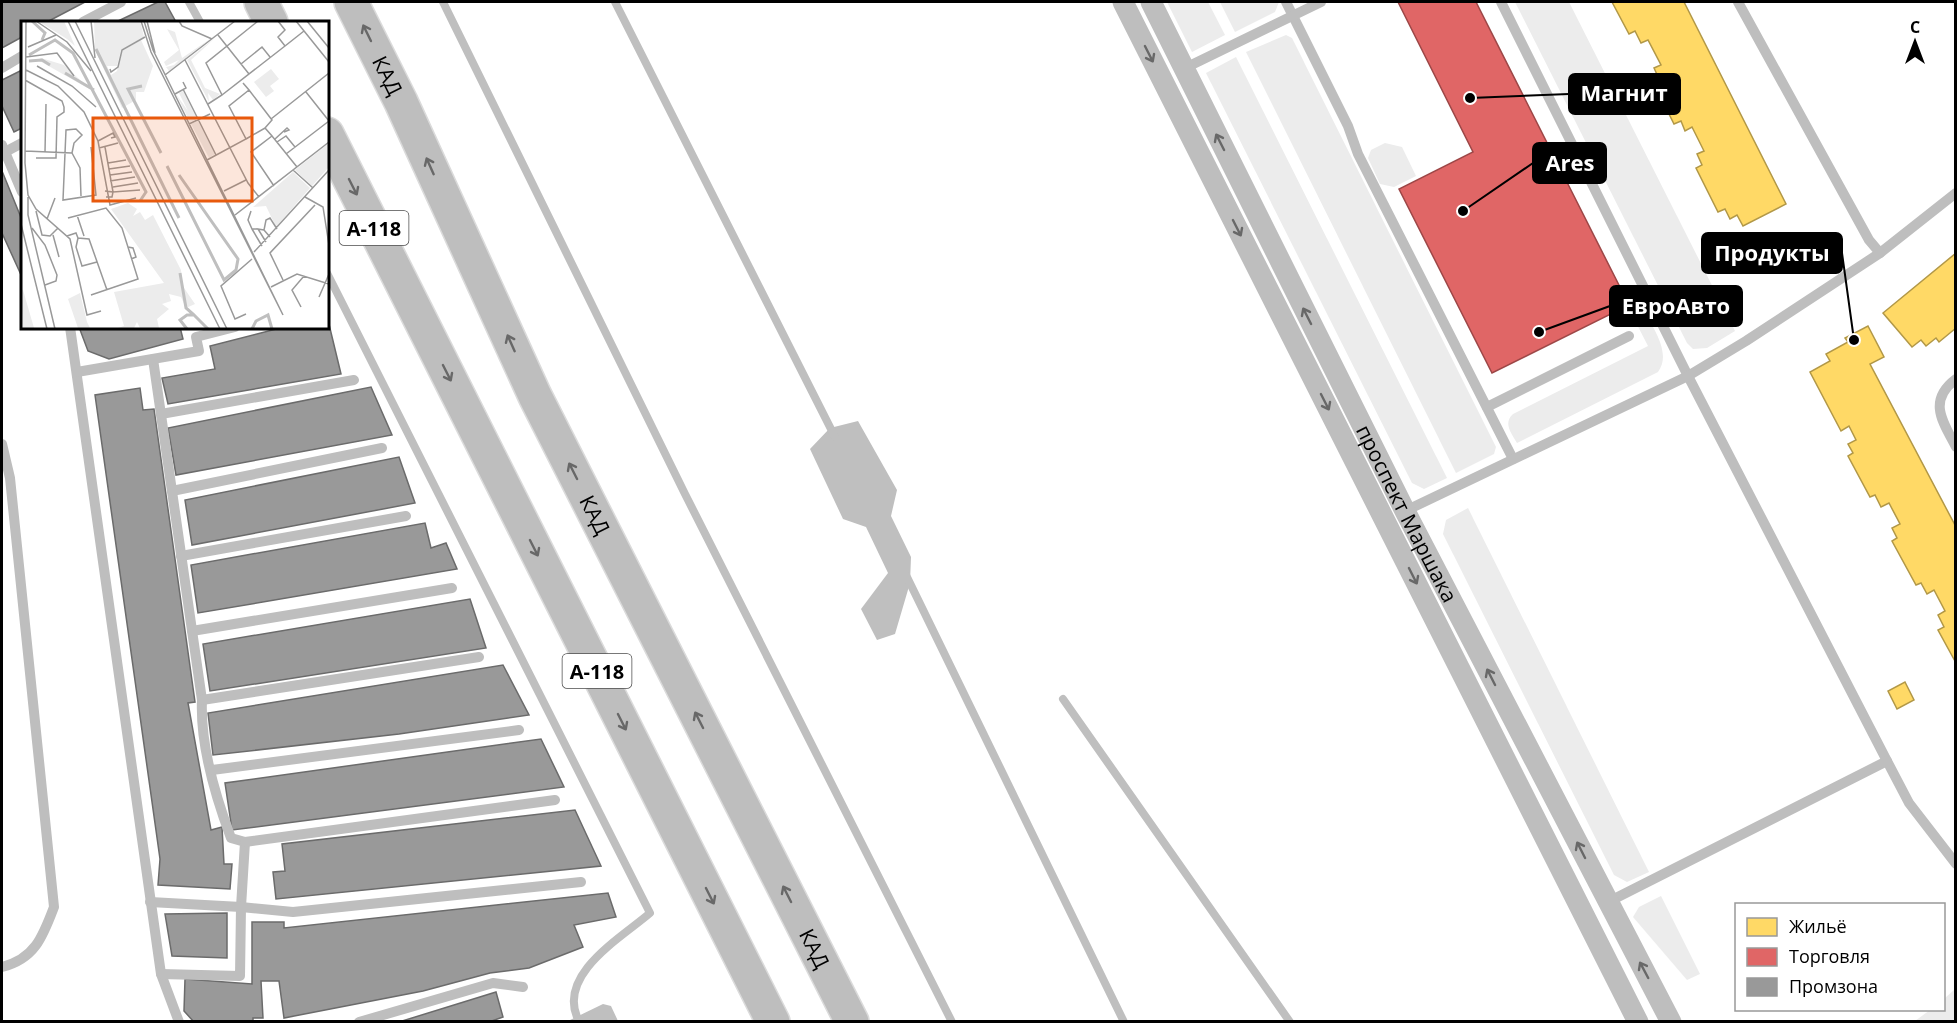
<svg xmlns="http://www.w3.org/2000/svg" width="1957" height="1023" font-family="'Open Sans',sans-serif">
<rect width="100%" height="100%" fill="#fff"/>
<g fill="#ececec">
<path d="M1167 2H1208L1225 35 1192 52Z"/>
<path d="M1220 2H1279L1275 12 1235 32Z"/>
<path d="M1515 2H1569L1735 331 1707 348 1693 349 1687 343Z"/>
<path d="M1286 35 1292 38 1496 447 1494 454 1456 473 1246 52Z"/>
<path d="M1236 57 1447 478 1424 489 1412 483 1206 73Z"/>
<path d="M1385 143 1402 147 1416 176 1394 187 1380 184 1368 158 1371 150Z"/>
<path d="M1641 305C1650 324 1673 352 1658 372L1517 443C1511 433 1503 423 1513 414L1648 346 1630 311Z"/>
<path d="M1468 508 1649 872 1627 882 1614 875 1443 534 1446 520Z"/>
<path d="M1661 896 1700 974 1687 980 1633 917 1639 907Z"/>
<path d="M1955 989V1021H1915L1930 1010H1944V999Z"/>
</g>
<g fill="#bfbfbf">
<path d="M858 421 897 490 891 516 911 557 910 583 895 634 877 640 861 609 888 573 866 527 843 519 810 449 830 428Z"/>
<path d="M603 1004 611 1006 618 1021H568Z"/>
</g>
<g fill="#ffd966" stroke="#b29847" stroke-width="1.5">
<path d="M1612 2H1684L1786 204 1743 226 1737 215 1730 219 1725 209 1718 212 1696 168 1702 165 1697 154 1704 151 1692 127 1685 131 1681 121 1674 124 1653 82 1659 79 1654 68 1661 65 1648 40 1641 43 1635 31 1629 34Z"/>
<path d="M1956 253V328L1939 342 1936 338 1926 346 1921 340 1912 347 1883 313Z"/>
<path d="M1868 326 1884 357 1870 364 1956 527V663L1938 630 1944 627 1938 615 1945 611 1934 590 1927 594 1921 583 1916 585 1892 541 1897 538 1892 528 1900 524 1889 503 1881 507 1875 495 1870 497 1848 456 1853 453 1848 444 1856 440 1849 426 1841 431 1810 372 1830 361 1826 354 1848 342 1845 338Z"/>
<path d="M1905 682 1914 700 1897 709 1888 691Z"/>
</g>
<path fill="#e06666" stroke="#9d4747" stroke-width="1.5" d="M1398 2H1476L1629 305 1492 373 1399 189 1473 152Z"/>
<g fill="#999" stroke="#6b6b6b" stroke-width="1.5">
<path d="M2 2H85L47 22H22V37L2 48Z"/>
<path d="M158 2H165L176 22H116Z"/>
<path d="M22 70V128L14 132 2 106V80Z"/>
<path d="M2 171 22 220V277L2 233Z"/>
<path d="M327 316 341 374 168 404 162 378 215 369 210 346 284 327H327Z"/>
<path d="M79 327H180L183 339 109 359 88 351Z"/>
<path d="M371 387 392 435 176 475 168 428Z"/>
<path d="M140 388 143 410 154 409 195 702 188 703 211 830 222 827 224 864H232L230 889 158 885 160 859 95 395Z"/>
<path d="M399 457 415 503 192 545 185 500Z"/>
<path d="M425 523 431 548 446 543 457 569 198 613 191 565Z"/>
<path d="M470 599 486 648 210 691 203 644Z"/>
<path d="M503 665 529 715 399 734 213 755 208 713Z"/>
<path d="M541 739 564 787 232 830 225 783Z"/>
<path d="M575 810 601 866 276 899 273 872 285 871 282 844Z"/>
<path d="M608 893 616 917 574 925 583 947 529 968 490 973 423 991 284 1018 279 981H261L263 1018H253V1022H194L184 1011 185 979 252 984V922H284V928Z"/>
<path d="M227 913V958L172 956 165 914Z"/>
<path d="M496 992 503 1017 489 1022H399Z"/>
</g>
<g fill="none" stroke-linecap="round" stroke-linejoin="round">
<g stroke="#bfbfbf" stroke-width="8">
<path d="M189 2 200 22"/>
<path d="M443 2 685 494 952 1022"/>
<path d="M615 2 835 437"/>
<path d="M327 273 650 913C621 938 559 973 577 1017"/>
<path d="M906 575 1124 1022"/>
<path d="M1063 699 1290 1022"/>
</g>
<g stroke="#dbdbdb" stroke-width="36">
<g id="motorway">
<path d="M261 2 271 22"/>
<path id="s2" d="M351 2 401 102 535 396 852 1022"/>
<path d="M327 134 773 1022"/>
</g>
</g>
<g stroke="#bebebe" stroke-width="10">
<path d="M1286 2 1348 126 1358 154 1513 459"/>
<path d="M1501 2 1688 376 1887 761 1909 803 1956 864"/>
<path d="M83 22 121 2"/>
<path d="M2 68 22 56"/>
<path d="M1183 69 1321 2"/>
<path d="M2 145 22 192"/>
<path d="M5 152 22 143"/>
<path d="M1880 253 1956 193"/>
<path d="M70 327 161 974 179 1022"/>
<path d="M153 359 202 700C200 743 216 798 231 838L245 842 241 907 293 912 581 882"/>
<path d="M77 372 199 351 196 337 235 327"/>
<path d="M1956 379C1927 401 1943 422 1956 447"/>
<path d="M1487 407 1629 336"/>
<path d="M161 414 354 380"/>
<path d="M2 444 10 478 54 907C43 936 35 959 2 967"/>
<path d="M172 491 382 448"/>
<path d="M1405 511 1688 376 1746 341 1880 253 1869 240 1738 2"/>
<path d="M181 556 406 516"/>
<path d="M192 631 452 588"/>
<path d="M202 700 479 657"/>
<path d="M212 770 519 730"/>
<path d="M245 842 555 800"/>
<path d="M150 902 241 907 240 976 161 974"/>
<path d="M1608 902 1887 761"/>
<path d="M359 1022 493 983 523 987"/>
</g>
<g stroke="#bebebe" stroke-width="21">
<path d="M1123 2 1638 1022"/>
<path id="s1" d="M1151 2 1405 511 1671 1022"/>
</g>
<use href="#motorway" stroke="#bebebe" stroke-width="33"/>
</g>
<defs><path id="oneway-shaft" d="M-6 0H5M1.5-3L5.5 0L1.5 3" fill="none" stroke-width="1.6" stroke-linecap="round" stroke-linejoin="round" transform="scale(1.5)"/></defs>
<g stroke="#686868">
<use href="#oneway-shaft" transform="translate(367 33) rotate(-116)"/>
<use href="#oneway-shaft" transform="translate(1149 54) rotate(63)"/>
<use href="#oneway-shaft" transform="translate(1220 142) rotate(-117)"/>
<use href="#oneway-shaft" transform="translate(430 166) rotate(-114)"/>
<use href="#oneway-shaft" transform="translate(353 187) rotate(63)"/>
<use href="#oneway-shaft" transform="translate(1237 228) rotate(63)"/>
<use href="#oneway-shaft" transform="translate(1307 316) rotate(-117)"/>
<use href="#oneway-shaft" transform="translate(511 343) rotate(-114)"/>
<use href="#oneway-shaft" transform="translate(447 373) rotate(63)"/>
<use href="#oneway-shaft" transform="translate(1325 402) rotate(63)"/>
<use href="#oneway-shaft" transform="translate(573 471) rotate(-117)"/>
<use href="#oneway-shaft" transform="translate(534 548) rotate(63)"/>
<use href="#oneway-shaft" transform="translate(1413 576) rotate(63)"/>
<use href="#oneway-shaft" transform="translate(1491 677) rotate(-117)"/>
<use href="#oneway-shaft" transform="translate(699 720) rotate(-117)"/>
<use href="#oneway-shaft" transform="translate(622 722) rotate(63)"/>
<use href="#oneway-shaft" transform="translate(1581 850) rotate(-117)"/>
<use href="#oneway-shaft" transform="translate(787 894) rotate(-117)"/>
<use href="#oneway-shaft" transform="translate(710 896) rotate(63)"/>
<use href="#oneway-shaft" transform="translate(1644 970) rotate(-118)"/>
</g>
<g text-anchor="middle" dominant-baseline="central" stroke-width="6" stroke-linejoin="round" paint-order="stroke">
<g fill="#fff" stroke="#4c4c4c" stroke-width="1.5">
<rect x="339.5" y="211" width="69" height="34" rx="4.5"/>
<rect x="562.5" y="654" width="69" height="34" rx="4.5"/>
</g>
<g font-size="20" font-weight="bold" fill="#000">
<text x="374" y="228">А-118</text>
<text x="597" y="671">А-118</text>
</g>
<g font-size="21" fill="#000" stroke="#fff">
<text stroke="none"><textPath href="#s2" startOffset="82">КАД</textPath></text>
<text stroke="none"><textPath href="#s1" startOffset="572">проспект Маршака</textPath></text>
<text stroke="none"><textPath href="#s2" startOffset="568">КАД</textPath></text>
<text stroke="none"><textPath href="#s2" startOffset="1054">КАД</textPath></text>
</g>
</g>
<g transform="translate(21 21)">
<rect width="308" height="308" fill="#fff"/>
<path d="M17 0H43L54 25 46 18ZM73 0H119L123 16 100 29 96 45H86L90 54 96 50 101 30 120 19 132 45 123 71H115V79L101 87 74 29ZM146 8 154 11 161 37 189 18 148 50 145 46 153 44 158 39 145 45 143 41 158 29ZM194 17 170 39 184 67 199 73 192 79 187 72 188 81 166 39ZM20 37 43 44 70 69 17 39ZM250 48 258 58 249 65 253 70 245 76 233 61ZM162 70 176 98 169 101 155 73 167 90 158 72ZM177 100 194 133 188 137 170 103ZM307 123V147L291 165 274 149ZM272 151 289 167 255 206 245 185 232 186ZM107 182 116 188 112 195 119 191 124 199 132 194 160 249 161 264 174 283 165 287 160 276 148 273 150 280 141 283 148 288 136 298 138 307H119L116 301 113 307H97L103 305 93 271 143 262 90 188ZM0 268 2 269 13 307H2ZM59 272 66 301 69 307H57L47 278Z" fill="#ececec"/>
<path fill="none" stroke="#bfbfbf" stroke-width="3" d="M11 0 24 12 21 19M75 28 158 197M8 34 34 19 52 32 125 171 119 180M8 40 21 39 29 44M44 52 73 69M121 65 107 68 140 132M146 145 203 259 215 249 217 238 158 154M159 252 165 287 173 294M166 308 159 299 166 294H173L187 308M231 308 235 300 247 294 251 308"/>
<path fill="none" stroke="#999" stroke-width="1.5" d="M5 0 4 142 7 174 15 188 49 218 66 294 80 290M15 0 46 21 70 50M47 0 199 308M54 0 206 308M70 0 74 37M120 0 130 31 262 294 132 29 123 0M126 0 134 32M158 0 161 5 191 18M257 0 264 9 257 16 264 25 283 10M275 0 308 41M286 0 308 27M197 14 228 53M7 26 35 14M5 36 36 32 53 55M164 39 227 162 238 176M220 43 241 26 249 36M16 45 51 65 75 86M89 48 90 51 97 46 101 29 124 16M5 49 37 65 63 91 77 120 89 184 115 177M144 54 214 0M4 59 41 80 43 86V91L36 96 35 137H15M162 68 195 134M228 69 251 99 244 107M285 71 308 100M154 73 165 67 162 61M201 74 264 25M187 83 201 74 185 42 237 0M250 98 308 52M168 103 189 93M251 115 276 146M225 118 244 107 251 115 230 131 253 165M254 118 266 107 268 109 263 111M77 120 92 112 94 116 90 117M256 121 265 115 274 126M84 126 92 171 119 169M78 127 97 122M4 130 51 132M24 131 25 83M265 133 308 100M186 139 225 118 208 85 228 69 222 62M87 142 105 139M88 148 109 145M272 149 292 167M89 154 111 151M89 160 114 156M92 166 117 162M84 170 92 171 91 176H85M203 170 225 159M60 175 59 147 51 132 53 122 61 114 55 108 45 109 42 179 75 174 70 126M7 176V194L34 308M284 176 302 186 308 224M15 190 21 214 29 215 37 207M230 190 227 199 231 208H237M56 194 63 215M214 194 308 121M47 197 85 187 101 207 117 258 70 274M26 198 34 177M0 203 26 308M11 207 24 224 36 254 35 260 24 264M231 208 241 225M243 209 237 208 245 221M32 214 38 236M46 215 55 212 57 217 68 218 86 269M249 216 243 209 245 199 249 197 256 208M57 217 55 226 61 245 76 241M107 226 112 227 115 236 110 238M233 231 308 149M262 259 249 232 294 184M250 266 276 253 308 263M298 276 308 253M280 286 271 269 283 255M225 293 214 298 200 265 231 238"/>
<path fill="#e8590c" fill-opacity="0.15" stroke="#e8590c" stroke-width="3" d="M72 97H231V180H72Z"/>
<rect width="308" height="308" fill="none" stroke="#000" stroke-width="3"/>
</g>
<path fill="none" stroke="#000" stroke-width="2" d="M1470 98L1569 94M1463 211L1533 163M1854 340L1842 253M1539 332L1610 306"/>
<g fill="#000" stroke="#fff" stroke-width="2">
<circle cx="1470" cy="98" r="6"/>
<circle cx="1463" cy="211" r="6"/>
<circle cx="1854" cy="340" r="6"/>
<circle cx="1539" cy="332" r="6"/>
</g>
<g fill="#000" stroke="#000" stroke-width="2">
<rect x="1569" y="74" width="111" height="40" rx="6"/>
<rect x="1533" y="143" width="73" height="40" rx="6"/>
<rect x="1702" y="233" width="140" height="40" rx="6"/>
<rect x="1610" y="286" width="132" height="40" rx="6"/>
</g>
<g font-size="22" text-anchor="middle" font-weight="bold" fill="#fff">
<text x="1624" y="101">Магнит</text>
<text x="1570" y="171">Ares</text>
<text x="1772" y="261">Продукты</text>
<text x="1676" y="314">ЕвроАвто</text>
</g>
<rect width="1957" height="1023" fill="none" stroke="#000000" stroke-width="6"/>
<rect x="1735" y="903" width="210" height="108" fill="#ffffff" stroke="#999999" stroke-width="1.5"/>
<rect x="1747" y="918" width="30" height="18" fill="#ffd966" stroke="#999999" stroke-width="1.5"/>
<text x="1789" y="933" font-size="18" fill="#000000">Жильё</text>
<rect x="1747" y="948" width="30" height="18" fill="#e06666" stroke="#999999" stroke-width="1.5"/>
<text x="1789" y="963" font-size="18" fill="#000000">Торговля</text>
<rect x="1747" y="978" width="30" height="18" fill="#999999" stroke="#999999" stroke-width="1.5"/>
<text x="1789" y="993" font-size="18" fill="#000000">Промзона</text>
<g transform="translate(1915 42)" stroke="#ffffff" stroke-width="4.5" paint-order="stroke">
<path d="M0-4.5L10 22L0 15L-10 22Z" fill="#000000"/>
<text y="-9" font-size="16" font-weight="bold" text-anchor="middle" fill="#000000">С</text>
</g>
</svg>
